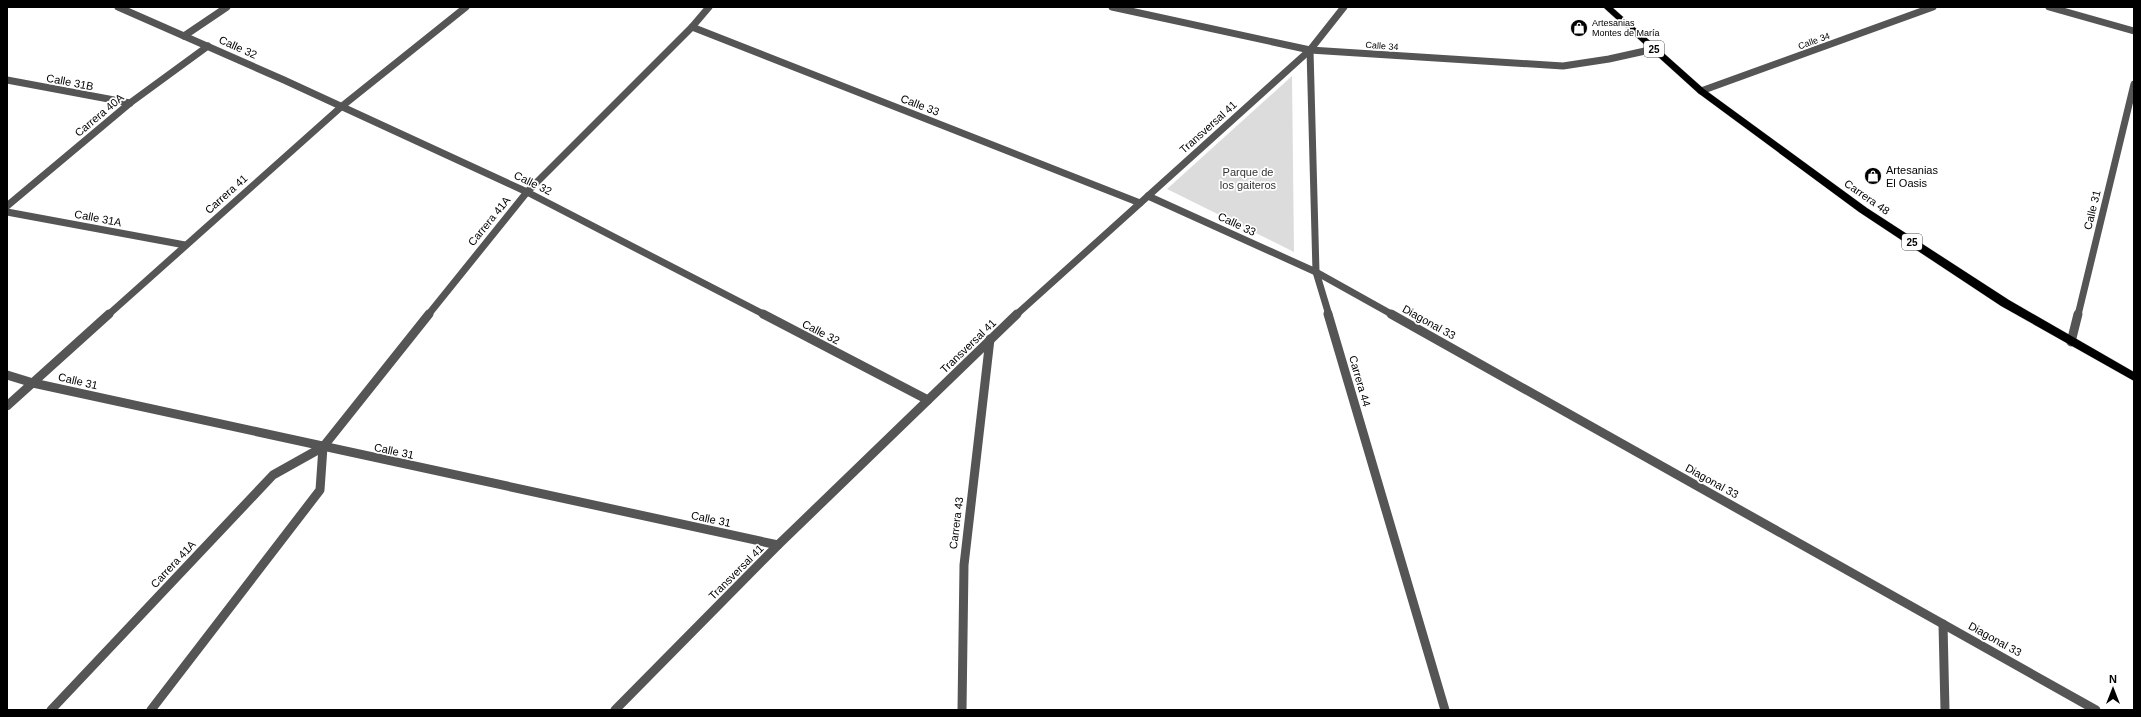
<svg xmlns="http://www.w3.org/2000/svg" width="2141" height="717" font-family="Helvetica,sans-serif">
<rect width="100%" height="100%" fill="#fff"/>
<path fill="#dcdcdc" d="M1292 76 1294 252 1167 189Z"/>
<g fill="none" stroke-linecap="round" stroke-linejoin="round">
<g stroke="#dbdbdb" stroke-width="1">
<path id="trunk" d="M1603 7H1612L1704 89 1867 208 2009 300 2134 372V381L2001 306 1859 212 1698 93Z"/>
</g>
<path stroke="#555" stroke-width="7" d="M1310 50 1563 66 1609 59 1654 49"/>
<g stroke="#555" stroke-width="7">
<path d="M118 7 284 80 527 192 765 315"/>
<path d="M1112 7 1310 50 1316 272 1329 315"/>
<path d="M2049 7 2134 31"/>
<path d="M692 27 1140 203"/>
<path d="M184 36 227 7"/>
<path d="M7 80 130 103"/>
<path d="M1701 91 1933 7"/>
<path d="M1148 196 1316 272 1393 315"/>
<path d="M7 206 130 103 208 46"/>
<path d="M7 212 185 245"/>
<path d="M108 315 341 107 466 7"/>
<path d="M428 315 527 192 692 27 709 7"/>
<path d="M2078 315 2134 84"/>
</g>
<g stroke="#555" stroke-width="9">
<path d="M763 314 928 400"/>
<path d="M1328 314 1445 710"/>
<path d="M1391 314 2096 710"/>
<path d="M2071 342 2078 314"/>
<path d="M7 375 33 383 778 545"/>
<path d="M7 406 109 314"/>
<path d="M1943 624 1945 710"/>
<path d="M51 710 273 475 323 447 429 314"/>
<path d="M151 710 320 490 323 447"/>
<path d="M962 710 964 565 990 339"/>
</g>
<path stroke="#555" stroke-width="7" d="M1016 315 1310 50 1344 7"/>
<path stroke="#555" stroke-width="9" d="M615 710 778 545 1017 314"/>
<use href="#trunk" fill="#000" fill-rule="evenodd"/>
</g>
<defs>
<g id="shop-disc" transform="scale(0.9)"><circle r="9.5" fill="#000" stroke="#fff"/><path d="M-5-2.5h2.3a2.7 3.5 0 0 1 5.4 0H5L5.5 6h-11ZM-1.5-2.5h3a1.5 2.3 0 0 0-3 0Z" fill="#fff"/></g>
</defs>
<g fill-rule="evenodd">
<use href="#shop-disc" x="1579" y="28"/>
<use href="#shop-disc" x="1873" y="176"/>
</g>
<g text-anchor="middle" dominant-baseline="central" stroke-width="3.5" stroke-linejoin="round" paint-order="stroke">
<g font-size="9" fill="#000" stroke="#fff" text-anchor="start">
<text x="1592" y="23">Artesanias<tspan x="1592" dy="10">Montes de María</tspan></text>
</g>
<g font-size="9" fill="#000" stroke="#fff">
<text transform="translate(1814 41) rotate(-20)">Calle 34</text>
<text transform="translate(1382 46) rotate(4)">Calle 34</text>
</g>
<g fill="#fff" stroke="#4c4c4c" stroke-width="1">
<rect x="1644" y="41" width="20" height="16" rx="3"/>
<rect x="1902" y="234" width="20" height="16" rx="3"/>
</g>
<g font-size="10" font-weight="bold" fill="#000">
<text x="1654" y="49">25</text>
<text x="1912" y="242">25</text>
</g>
<g font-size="11" fill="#000" stroke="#fff">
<text transform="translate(238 47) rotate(24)">Calle 32</text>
<text transform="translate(70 82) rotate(11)">Calle 31B</text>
<text transform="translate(920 105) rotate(21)">Calle 33</text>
<text transform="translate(99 115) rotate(-40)">Carrera 40A</text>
<text transform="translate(1208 127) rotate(-42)">Transversal 41</text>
<text transform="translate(533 183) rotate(26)">Calle 32</text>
<text transform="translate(226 194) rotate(-42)">Carrera 41</text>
<text transform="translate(1867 197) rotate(35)">Carrera 48</text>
<text transform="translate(2092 210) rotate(-76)">Calle 31</text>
<text transform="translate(98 218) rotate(11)">Calle 31A</text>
<text transform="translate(489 221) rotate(-51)">Carrera 41A</text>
<text transform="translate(1237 224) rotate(25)">Calle 33</text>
<text transform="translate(1429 322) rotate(29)">Diagonal 33</text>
<text transform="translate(821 332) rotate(27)">Calle 32</text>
<text transform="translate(968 346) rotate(-44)">Transversal 41</text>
<text transform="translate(78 381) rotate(13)">Calle 31</text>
<text transform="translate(1360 381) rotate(74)">Carrera 44</text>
<text transform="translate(394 451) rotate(12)">Calle 31</text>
<text transform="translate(1712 481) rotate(29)">Diagonal 33</text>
<text transform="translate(711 519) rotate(12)">Calle 31</text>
<text transform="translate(956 523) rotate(-83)">Carrera 43</text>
<text transform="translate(173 564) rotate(-47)">Carrera 41A</text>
<text transform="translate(736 572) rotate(-45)">Transversal 41</text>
<text transform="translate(1995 639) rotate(29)">Diagonal 33</text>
</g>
<g font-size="11" fill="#000" stroke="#fff" text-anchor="start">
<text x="1886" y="170">Artesanias<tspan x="1886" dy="13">El Oasis</tspan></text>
</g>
<g font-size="11" fill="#333" stroke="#fff">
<text x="1248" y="172">Parque de<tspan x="1248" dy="13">los gaiteros</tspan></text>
</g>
</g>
<rect width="2141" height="717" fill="none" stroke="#000000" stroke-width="16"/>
<g transform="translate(2113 689)" stroke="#ffffff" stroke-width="3" paint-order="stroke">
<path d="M0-3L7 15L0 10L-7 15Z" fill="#000000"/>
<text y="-6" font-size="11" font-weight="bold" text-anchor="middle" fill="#000000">N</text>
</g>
</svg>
